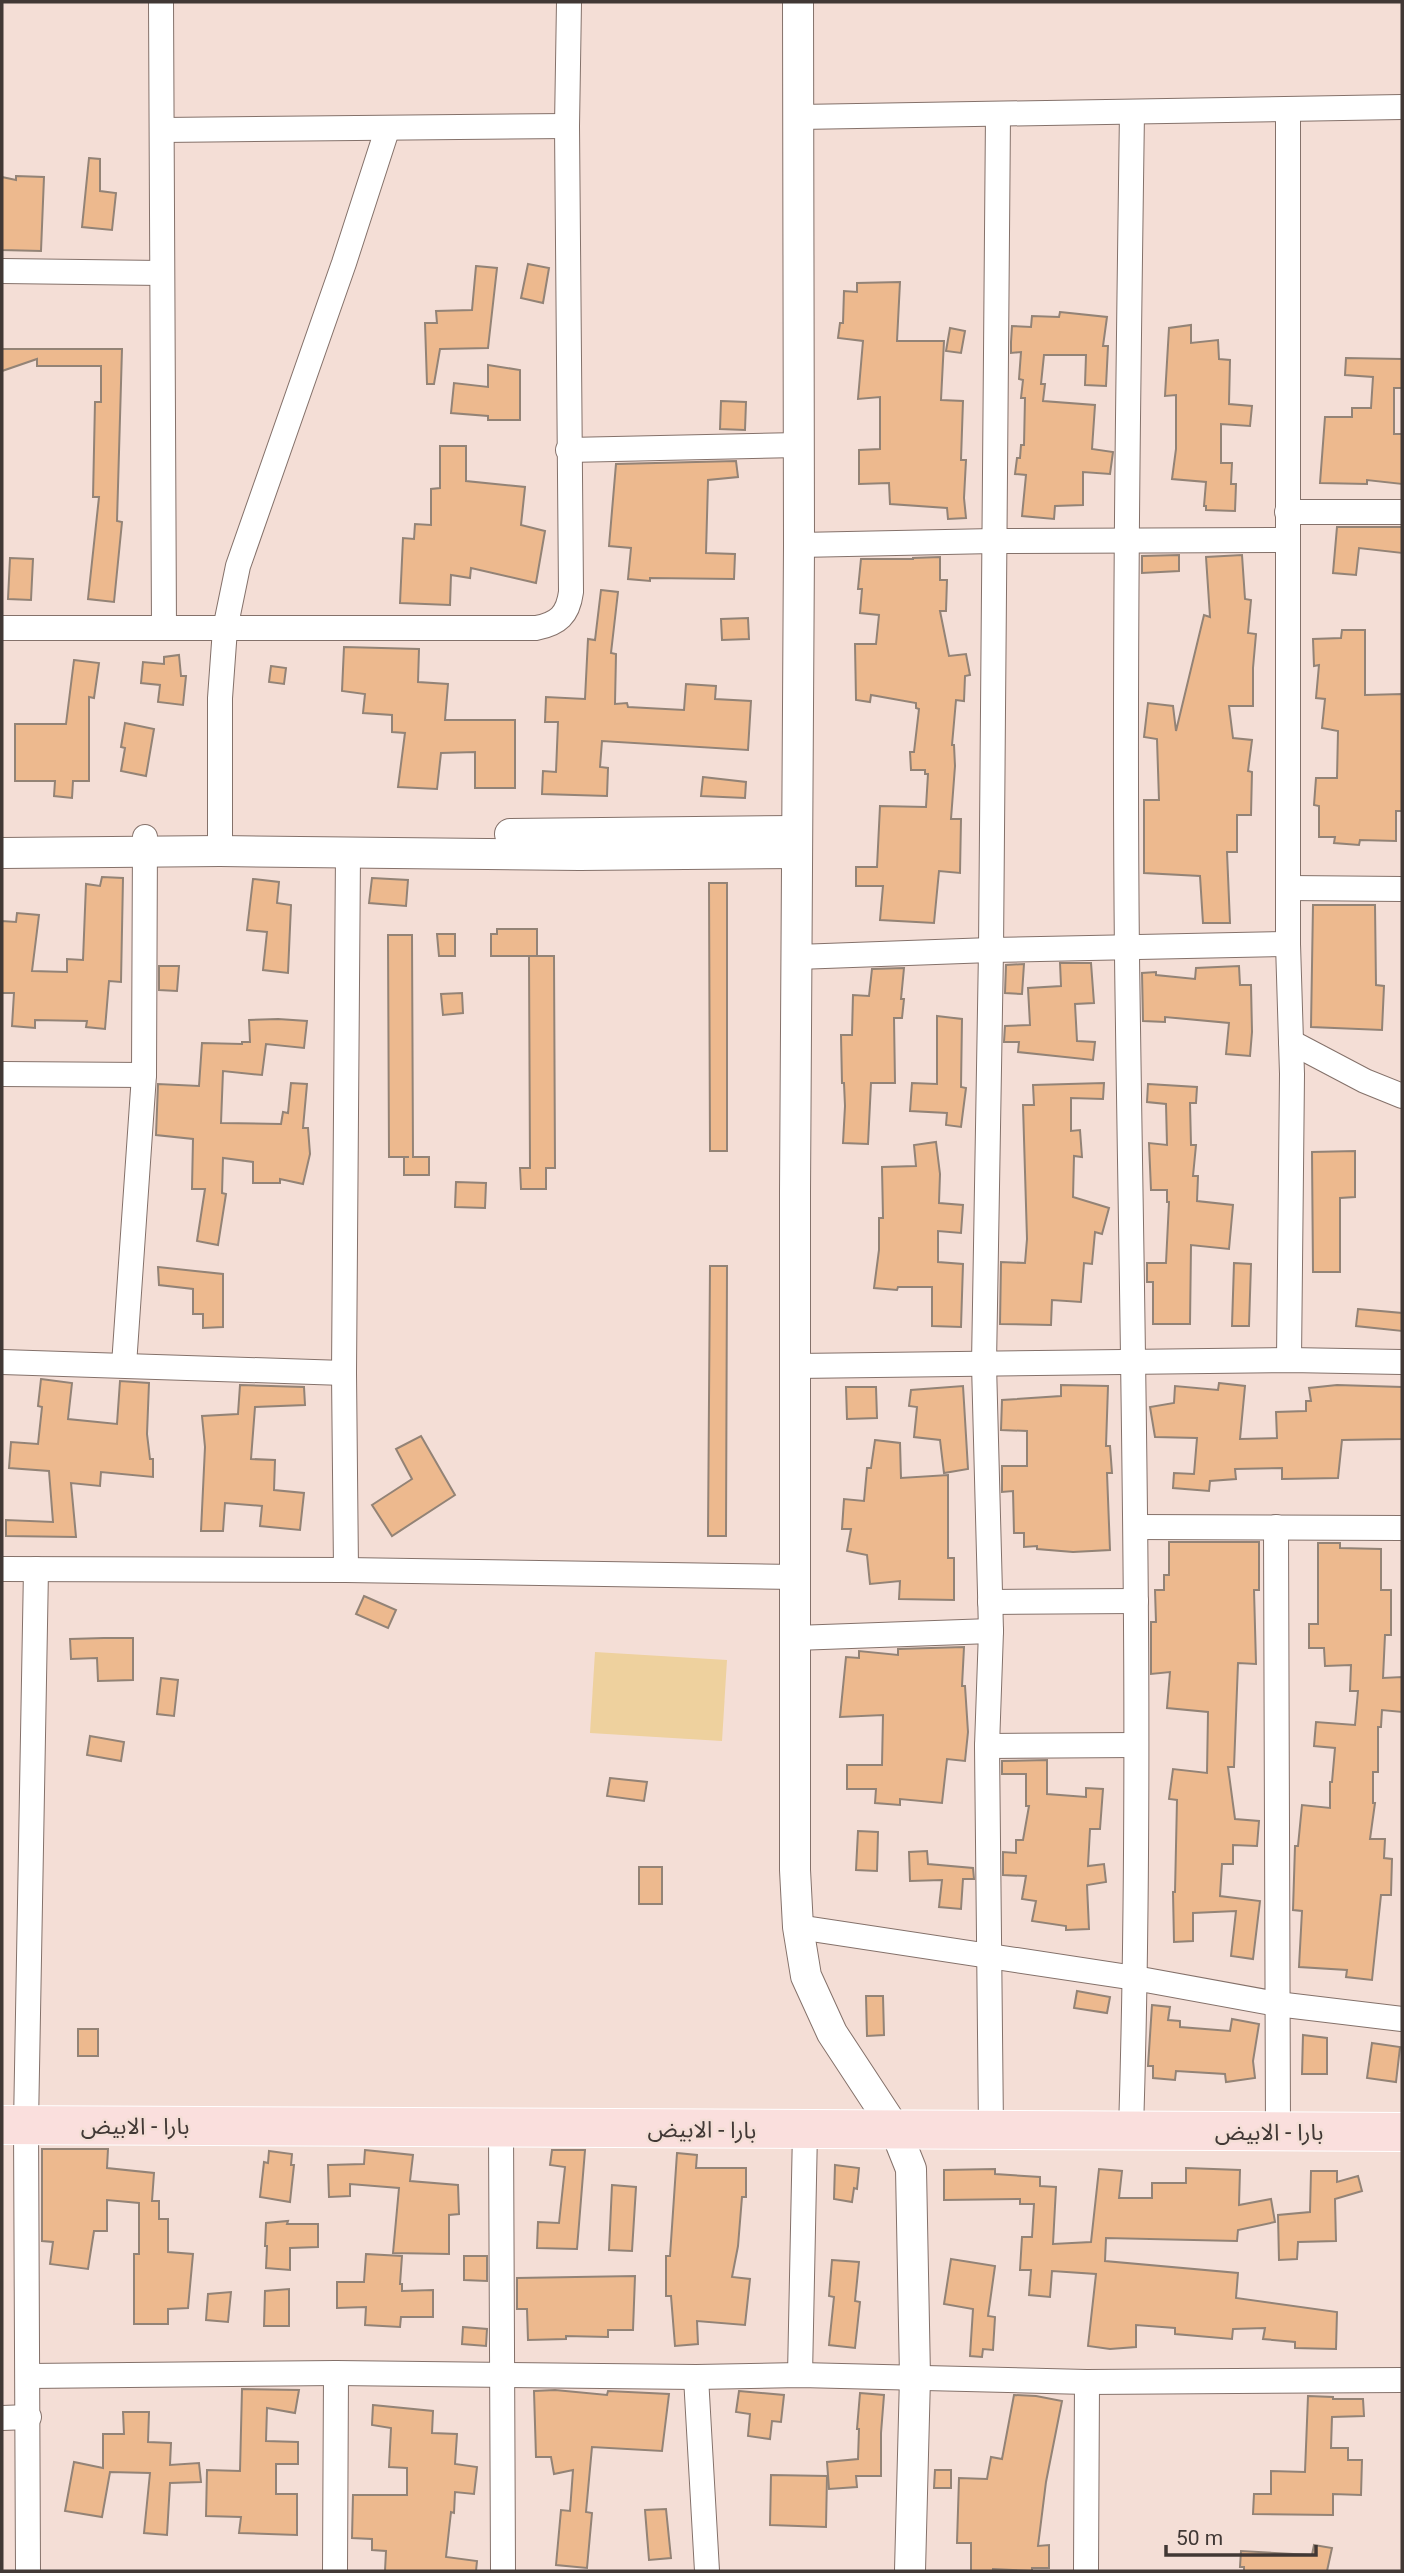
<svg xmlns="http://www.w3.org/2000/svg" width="1404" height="2573" font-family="Roboto,'Noto Sans Arabic',sans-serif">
<rect width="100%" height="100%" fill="#f4ded6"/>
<path fill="#eed19e" d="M595 1652 727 1660 722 1741 590 1733Z"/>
<g fill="#edb98e" stroke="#938376" stroke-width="2">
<path d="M89 158 100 159V191L116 193 112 230 82 227Z"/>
<path d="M16 176 44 177 41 251 2 250V177L16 180Z"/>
<path d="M528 264 549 268 543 303 521 298Z"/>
<path d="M476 266 497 268 488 348 440 349 434 384H427L425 323H437L436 311 472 310Z"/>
<path d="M900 282 897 341H944L941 400 963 401 961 460H966L964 498 966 518 948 519 947 508 890 504 889 483 859 484V450L880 449V397L858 399 863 341 838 338 840 323H843L844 291 857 292V283Z"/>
<path d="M1060 312 1107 317 1103 346H1108L1106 386 1085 385 1086 355H1044L1041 384H1045L1043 401 1095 405 1092 449 1113 452 1110 474 1083 472V505L1055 506 1054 519 1022 516 1026 475 1015 474 1017 458H1020L1021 445H1024L1025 398H1021L1023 380 1019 379 1021 352 1011 353V342L1012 326 1031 327 1032 316 1059 317Z"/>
<path d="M1191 325V343L1218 340 1219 359 1230 360 1229 404 1252 406 1250 426 1221 424V463H1232L1231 484H1236L1235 511 1206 510V506H1204L1206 482 1172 479 1176 449V395L1165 396 1169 328Z"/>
<path d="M950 328 965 331 961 353 946 351Z"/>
<path d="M2 349H122L117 521 122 522 114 602 88 599 99 497H93L95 402H101V366H37V359L2 371Z"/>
<path d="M1346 358 1402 359V388H1394V434H1402V484L1367 480V484L1320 483 1325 417H1352V408H1371L1373 377 1345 375Z"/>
<path d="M488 365 520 370V420H488V416L451 413 454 383 488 387Z"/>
<path d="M721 401 746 402 745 430 720 429Z"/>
<path d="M440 446H466V481L525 487 521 525 545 531 536 583 471 568 470 578 451 575 450 605 400 603 403 538 414 539 415 524 431 525V489L440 488Z"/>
<path d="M736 461 738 477 708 480 706 553 735 554 734 579 650 578V581L628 579 631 548 609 546 616 464Z"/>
<path d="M1337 527H1402V553L1359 548 1356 575 1333 573Z"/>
<path d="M1179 555V571L1142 573V556Z"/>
<path d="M1242 555 1245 599 1251 600 1248 633 1256 634 1253 668V706H1229L1233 738 1252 740 1248 771 1252 772 1251 815H1237V852H1227L1230 923H1203L1200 876 1144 873V800H1159L1157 739 1144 737 1148 703 1173 706 1176 731 1204 615 1210 617 1206 557Z"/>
<path d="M940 557V580H947L946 611H940L949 656 966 654 970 675 965 676 964 701 956 700 952 745H954L955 766 951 819H961L960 873 939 871 934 923 880 920 883 886H856V867H877L880 806 926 807 928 774H925V770H911L910 752H914L919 709 916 708V703L871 695 870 702 856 700 855 644H876L879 615 860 613 862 589H858L861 559H913V558Z"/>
<path d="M10 558 33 559 31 600 8 599Z"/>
<path d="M601 590 618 592 611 653 616 654 615 704 627 703 628 707 684 710 686 684 716 686 715 699 751 701 748 750 602 741 600 767 608 768 607 796 542 794 543 771 556 772 558 722H545L546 697 585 699 588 639 595 640Z"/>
<path d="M748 618 749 639 722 640 721 619Z"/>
<path d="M1342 630H1365V695L1402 694V811H1396V841L1360 840 1359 845 1334 843 1335 837H1319V806L1314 805 1316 778H1337L1338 731 1322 728 1325 699 1316 698 1319 665 1314 666 1313 639 1341 638Z"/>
<path d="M344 647 419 649 418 682 448 684 445 720H515V788H475V752L441 753 437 789 398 787 405 733 392 732V715L363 713 365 694 342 691Z"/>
<path d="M179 655 181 676H186L183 705 158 702 160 685 141 683 143 662 164 664V657Z"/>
<path d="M74 660 99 663 94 698 89 697V781H73L72 798 54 796 55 781H15V724H66Z"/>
<path d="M271 666 286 668 284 684 269 682Z"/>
<path d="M125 723 154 729 146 776 121 771 125 748 121 747Z"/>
<path d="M703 777 746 782 745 798 701 796Z"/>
<path d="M102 877 123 878 121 982 109 981 105 1029 86 1027 87 1021 35 1020V1028L12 1026 14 993H2V921L16 922 17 913 39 915 32 971 67 972V959L83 960 86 884 100 886Z"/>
<path d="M372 878 408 880 406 906 369 903Z"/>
<path d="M253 879 279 882 277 903 291 905 288 973 263 970 267 932 247 930Z"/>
<path d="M709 883H727V1151H710Z"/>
<path d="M1313 905H1375L1376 985 1384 986 1382 1030 1311 1027Z"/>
<path d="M497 929H537V956H491V934H497Z"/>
<path d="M437 934H455V956H439Z"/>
<path d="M388 935H412L413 1157H429V1175H404V1157H409H389Z"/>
<path d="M529 956H554L555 1168H546V1189H521L520 1168H530Z"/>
<path d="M1060 963H1091L1094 1003 1075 1004 1077 1041 1095 1042 1093 1060 1018 1052 1019 1042H1004L1005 1026 1030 1025 1028 988 1061 986Z"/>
<path d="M1024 964 1022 994 1005 993 1006 965Z"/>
<path d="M159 966H179L177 991 159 990Z"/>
<path d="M1239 966 1240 985H1251L1252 1032 1250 1056 1226 1054 1229 1023 1165 1017V1022L1143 1021 1142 973 1156 972V975L1195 979 1196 968Z"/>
<path d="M904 968 901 999H904L902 1018H894L895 1083H871L868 1144 843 1143 845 1106 844 1083H842L841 1035H852L853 995 869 996 872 969Z"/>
<path d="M462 993 463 1013 443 1015 441 994Z"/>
<path d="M937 1016 962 1019 961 1087 966 1088 961 1127 946 1125 947 1113 910 1111 912 1083 937 1084Z"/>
<path d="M278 1019 307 1021 304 1048 266 1044 262 1075 223 1071 221 1123 281 1124 283 1112 288 1113 291 1083 307 1084 303 1128H308L310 1154 303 1184 280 1179V1183H253V1162L223 1158 222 1193 226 1194 218 1245 197 1241 205 1189H192L193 1139 156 1135 158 1084 199 1086 202 1043 242 1044V1042H250L249 1020Z"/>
<path d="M1104 1083 1103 1099 1071 1098V1131L1080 1130 1082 1157 1074 1156 1073 1197 1109 1208 1102 1234 1095 1232 1092 1264 1084 1263 1081 1302 1052 1300 1051 1325 1000 1324 1001 1262 1025 1263 1027 1239 1023 1105H1034L1033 1085Z"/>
<path d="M1148 1084 1197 1087 1196 1103H1190L1191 1145H1196L1193 1176H1198L1197 1201 1233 1205 1229 1249 1191 1245 1190 1324H1153V1282H1147V1263H1166L1169 1202H1167V1190H1151L1149 1143 1167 1145 1166 1104 1147 1102Z"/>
<path d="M936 1142 940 1174 939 1203 963 1205 961 1233 938 1231V1262L963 1264 961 1327 932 1326V1287H898L897 1290 874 1288 879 1250V1218H883L882 1167 916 1166 914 1145Z"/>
<path d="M1355 1151V1197L1340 1198V1272H1313L1312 1152Z"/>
<path d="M456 1182 486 1183 485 1208 455 1207Z"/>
<path d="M1234 1263 1251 1264 1249 1326H1232Z"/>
<path d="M710 1266H727L726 1536H708Z"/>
<path d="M158 1267 223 1274V1327L203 1328V1314H193V1289L159 1285Z"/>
<path d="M1358 1309 1402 1313V1331L1356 1326Z"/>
<path d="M41 1379 72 1383 68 1419 117 1424 120 1381 149 1383 147 1434 150 1459H153V1477L101 1472 100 1486 71 1483 76 1537 6 1536V1520L53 1522 49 1471 9 1468 11 1442 38 1444 42 1407 38 1406Z"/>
<path d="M1219 1383 1245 1386 1240 1439 1277 1438 1276 1412 1306 1411V1401H1311L1309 1388 1337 1385 1402 1387V1439L1342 1440 1338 1478 1282 1479V1468L1235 1469 1236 1479 1210 1481 1209 1491 1173 1488 1174 1473 1194 1474 1197 1438 1155 1437 1150 1407 1174 1403 1175 1386 1218 1390Z"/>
<path d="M240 1385 304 1387 305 1405 255 1407 251 1459 275 1460 274 1490 304 1493 300 1530 260 1526 262 1506 225 1503 223 1531H201L205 1447 202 1416 238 1414Z"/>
<path d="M1061 1385 1108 1386 1106 1446H1110L1112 1473H1107L1110 1550 1073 1552 1037 1549V1546L1024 1547V1533H1014L1013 1491 1002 1492V1466H1027V1431L1001 1430 1002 1400 1061 1396Z"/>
<path d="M963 1386 968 1469 944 1473 940 1440 914 1437 917 1407 909 1406 911 1390Z"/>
<path d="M846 1387H876L877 1418 847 1419Z"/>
<path d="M421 1436 455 1495 392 1536 372 1505 412 1479 396 1449Z"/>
<path d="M875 1440 900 1443 901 1478 948 1475V1558H954V1600L899 1599 900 1581 870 1584 867 1555 847 1551 851 1529H842L844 1499 864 1501 867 1468H871Z"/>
<path d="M1169 1542H1259V1590H1254L1256 1664 1238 1663 1234 1767H1228L1235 1819 1259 1821 1257 1846 1233 1845V1864H1222L1220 1896 1260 1901 1253 1959 1231 1956 1236 1911 1193 1913V1941L1174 1942 1173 1892H1175L1177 1800 1169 1799 1173 1769 1207 1773 1208 1712 1167 1708 1170 1672 1151 1674V1622H1156L1155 1590H1164V1575H1169Z"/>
<path d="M1318 1543H1340V1548L1381 1549V1590H1391V1635H1385L1383 1678 1402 1677V1712L1382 1710 1381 1727H1378V1772H1373V1803H1375L1370 1839H1385L1384 1858 1392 1859 1391 1895H1381L1372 1980 1346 1977 1347 1970 1299 1967 1302 1911 1293 1910 1295 1846H1298L1302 1805 1330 1808V1782H1332L1335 1748 1314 1746 1316 1722 1355 1725 1358 1691H1350L1351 1665 1325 1666 1324 1648H1309V1624H1318Z"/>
<path d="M364 1596 396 1610 388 1628 356 1614Z"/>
<path d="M104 1638H133V1680L98 1681 97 1658 71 1659 70 1639Z"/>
<path d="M964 1647 962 1686H965L968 1732 965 1761 947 1759 942 1803 900 1799V1805L875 1803 876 1789H847V1765H882L883 1715 840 1717 846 1657 859 1658V1651L898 1655V1649Z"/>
<path d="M161 1678 178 1680 174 1716 157 1714Z"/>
<path d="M90 1736 124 1742 121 1761 87 1755Z"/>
<path d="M1047 1760V1794L1086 1797V1788L1103 1789 1100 1829H1090L1088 1866 1104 1864 1106 1882 1087 1885 1089 1929 1066 1930V1926L1032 1921 1036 1901 1022 1899 1026 1876 1003 1875V1852L1016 1853V1840H1023L1029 1806H1026V1774H1002V1761Z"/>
<path d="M610 1778 647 1782 644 1801 607 1796Z"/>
<path d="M858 1831 878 1832 877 1871 856 1870Z"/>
<path d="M927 1851 928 1864 973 1868 974 1879H963L961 1909 939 1907 942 1880 910 1881 909 1852Z"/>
<rect x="639" y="1867" width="23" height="37"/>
<path d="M1077 1991 1110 1997 1107 2013 1074 2008Z"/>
<path d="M866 1996H883L884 2035 867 2036Z"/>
<path d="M1152 2005 1170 2007 1168 2020 1180 2021V2027L1230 2031 1232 2019 1259 2024 1253 2061 1255 2078 1226 2082 1225 2074 1176 2071 1175 2080 1153 2078V2066H1148Z"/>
<rect x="78" y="2029" width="20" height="27"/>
<path d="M1303 2035 1327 2038V2074H1302Z"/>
<path d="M1372 2043 1400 2047 1396 2082 1367 2078Z"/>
<path d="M42 2149H108L107 2168 154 2173 152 2201H159V2219H168V2252L193 2254 188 2308 168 2309V2324H134V2254H139V2203L107 2200V2231H94L88 2269 50 2264 53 2242 42 2241Z"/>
<path d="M365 2150 413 2155 410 2181 458 2185 459 2214 449 2215V2254L393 2253 399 2188 350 2184V2196L329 2197 328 2165 364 2164Z"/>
<path d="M552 2150H585L577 2249 537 2248 538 2222 559 2223 565 2167 550 2165Z"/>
<path d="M269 2151 292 2154 291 2165H294L290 2202 260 2197 264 2162 268 2163Z"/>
<path d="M677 2153 697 2155 696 2168H746V2197H742L738 2246 732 2277 750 2279 745 2325 697 2321 698 2344 675 2346 671 2296H666V2256H670Z"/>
<path d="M835 2165 859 2168 857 2189 854 2188 852 2202 834 2199Z"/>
<path d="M1186 2168 1240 2170 1239 2205 1271 2199 1275 2222 1238 2230 1237 2241 1106 2238 1105 2261 1238 2273 1236 2298 1337 2312 1336 2349 1295 2348V2342L1263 2339 1265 2328 1233 2329 1232 2339 1175 2334V2328L1136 2325V2347L1110 2349 1088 2346 1096 2274 1052 2271 1050 2297 1029 2295 1031 2270H1020L1022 2237H1032L1034 2204H1020V2199L944 2200V2170L995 2169V2174L1040 2177V2186L1056 2187 1053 2244 1091 2242 1099 2169 1122 2171 1119 2198H1152V2183H1186Z"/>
<path d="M1311 2171H1337V2182L1358 2176 1362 2191 1335 2199 1336 2241 1298 2242 1297 2259 1279 2260 1278 2215 1310 2212Z"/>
<path d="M612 2185 636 2187 632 2251 609 2250Z"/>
<path d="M288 2221 287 2224H318V2247L290 2248V2270L266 2268 267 2246H265L266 2223Z"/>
<path d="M366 2254 402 2256 400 2284H402V2291L433 2290V2317H401L400 2327 365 2325 366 2307 337 2308V2282H364Z"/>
<path d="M464 2256H487V2281L464 2280Z"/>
<path d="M951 2259 995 2266 988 2316 995 2317 993 2350 983 2349 982 2357 970 2356 973 2309 944 2304Z"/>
<path d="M832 2260 859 2262 855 2301 860 2302 855 2348 829 2345 834 2297 829 2296Z"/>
<path d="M635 2276 633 2330H608V2337L566 2336V2339L528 2340 527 2309H517V2278Z"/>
<path d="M289 2289V2326H264L265 2291Z"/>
<path d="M231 2292 228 2322 206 2320 208 2294Z"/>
<path d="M463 2327 487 2329 486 2346 462 2344Z"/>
<path d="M242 2389 299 2390 295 2413 267 2408 266 2441 298 2442V2464H276V2494H297V2535L239 2533 241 2517 206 2516 207 2470 240 2471Z"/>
<path d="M555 2390 607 2395 608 2391 669 2394 662 2451 592 2447 586 2512 592 2513 587 2568 556 2565 561 2510 570 2511 573 2470 554 2474 551 2457H536L534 2391Z"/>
<path d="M739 2391 784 2395 781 2422 772 2421 770 2439 748 2436 750 2414 736 2412Z"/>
<path d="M860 2393 884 2395 881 2433V2476H856L857 2487 829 2489 827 2462 858 2459 859 2429H857Z"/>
<path d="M1014 2395 1036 2396 1062 2401 1046 2482 1038 2546 1049 2545V2568H1032V2571L993 2569V2571H971V2543H957L959 2478 987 2479 991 2457 1002 2459Z"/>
<path d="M1308 2396 1333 2397V2399H1363L1364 2416 1332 2417 1331 2448H1348V2460H1362L1361 2495 1333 2494V2515L1253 2514 1254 2494H1271V2471L1305 2472Z"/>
<path d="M373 2405 433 2411 432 2433 457 2434 455 2464 477 2467 474 2494 455 2492 454 2513 451 2512 446 2557 477 2561 476 2571H385L386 2551 372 2550V2539L352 2538 353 2495H407V2468L389 2467 391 2428 372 2425Z"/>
<path d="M123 2412H149L148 2442 171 2443 170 2465 199 2463 201 2482 170 2483 167 2535 144 2533 150 2473 110 2472 102 2517 65 2511 74 2462 103 2468V2434H124Z"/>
<path d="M935 2470H951V2488H934Z"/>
<path d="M771 2475 827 2476 826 2527 770 2525Z"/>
<path d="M666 2509 671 2558 649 2560 645 2510Z"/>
<path d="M1314 2545 1332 2548 1327 2571H1244V2567H1240L1241 2551 1312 2555Z"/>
</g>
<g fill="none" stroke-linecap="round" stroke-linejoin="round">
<g stroke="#84716a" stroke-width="26">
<g id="minor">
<path d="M161 2 164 628"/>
<path d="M1288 109V944L1292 1074 1289 1360"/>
<path d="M799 117 1402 107"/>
<path d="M162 130 567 126"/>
<path d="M2 271 162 273"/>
<path d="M568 450 799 445"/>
<path d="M1287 512H1402"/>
<path d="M799 545 994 541 1287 540"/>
<path d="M2 628H536C558 624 568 615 571 592L567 126 569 2"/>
<path d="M220 851V698L225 629 238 566 344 263 387 130"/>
<path d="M1289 888 1402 889"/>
<path d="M797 957 991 950 1288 944"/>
<path d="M1291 1042 1365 1081 1402 1096"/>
<path d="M2 1074 144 1075"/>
<path d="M2 1362 344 1373"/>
<path d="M124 1365 144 1075 145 837"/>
<path d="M796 1366 1289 1360 1402 1362"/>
<path d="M1136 1527 1402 1528"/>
<path d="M1276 1527 1278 2132"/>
<path d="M2 1569 346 1570 795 1577"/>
<path d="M346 1570 344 1373 348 853"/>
<path d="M990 1602 1136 1601"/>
<path d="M795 1638 991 1631"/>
<path d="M987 1746 1136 1745"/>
<path d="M798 1927 1135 1978 1277 2004 1402 2019"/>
<path d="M501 2128 503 2571"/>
<path d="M991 2129 987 1746 991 1631 984 1364 991 950 998 114"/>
<path d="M1131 2131C1143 1739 1132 1347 1127 955 1124 674 1128 393 1132 112"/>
<path d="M800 2375 805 2131"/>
<path d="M28 2376 336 2373 696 2377 800 2375 1087 2382 1402 2380"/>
<path d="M696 2377 707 2571"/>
<path d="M2 2418 29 2417"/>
<path d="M28 2571 26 2125 36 1569"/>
<path d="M335 2571 336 2373"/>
<path d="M1086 2571 1087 2382"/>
</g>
</g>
<g stroke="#84716a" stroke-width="32">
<g id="tertiary">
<path d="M798 2 799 545 795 1192V1870L798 1927 806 1976 832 2033 895 2129 911 2169 915 2377 910 2571"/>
<path d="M510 834 796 831"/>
<path d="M2 853 220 851 580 855 797 853"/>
</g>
</g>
<g stroke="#fff" stroke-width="40">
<path id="primary" d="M2 2125 1402 2132"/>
</g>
<use href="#minor" stroke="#fff" stroke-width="24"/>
<use href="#tertiary" stroke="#fff" stroke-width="30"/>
<use href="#primary" stroke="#fadfdd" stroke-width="38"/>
</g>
<g text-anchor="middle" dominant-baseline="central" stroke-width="5" stroke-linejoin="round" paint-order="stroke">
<g font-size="23" fill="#413835" stroke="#f4ded6">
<text x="135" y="2126">بارا - الابيض</text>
<text transform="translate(702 2130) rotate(1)">بارا - الابيض</text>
<text x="1269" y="2132">بارا - الابيض</text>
</g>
</g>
<rect width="1404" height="2573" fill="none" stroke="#413835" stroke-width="7"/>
<path d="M1166 2545v10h150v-10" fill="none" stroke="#413835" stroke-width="3.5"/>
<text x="1176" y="2545" font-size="21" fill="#413835" stroke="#f4ded6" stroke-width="5" paint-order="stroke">50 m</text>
</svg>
